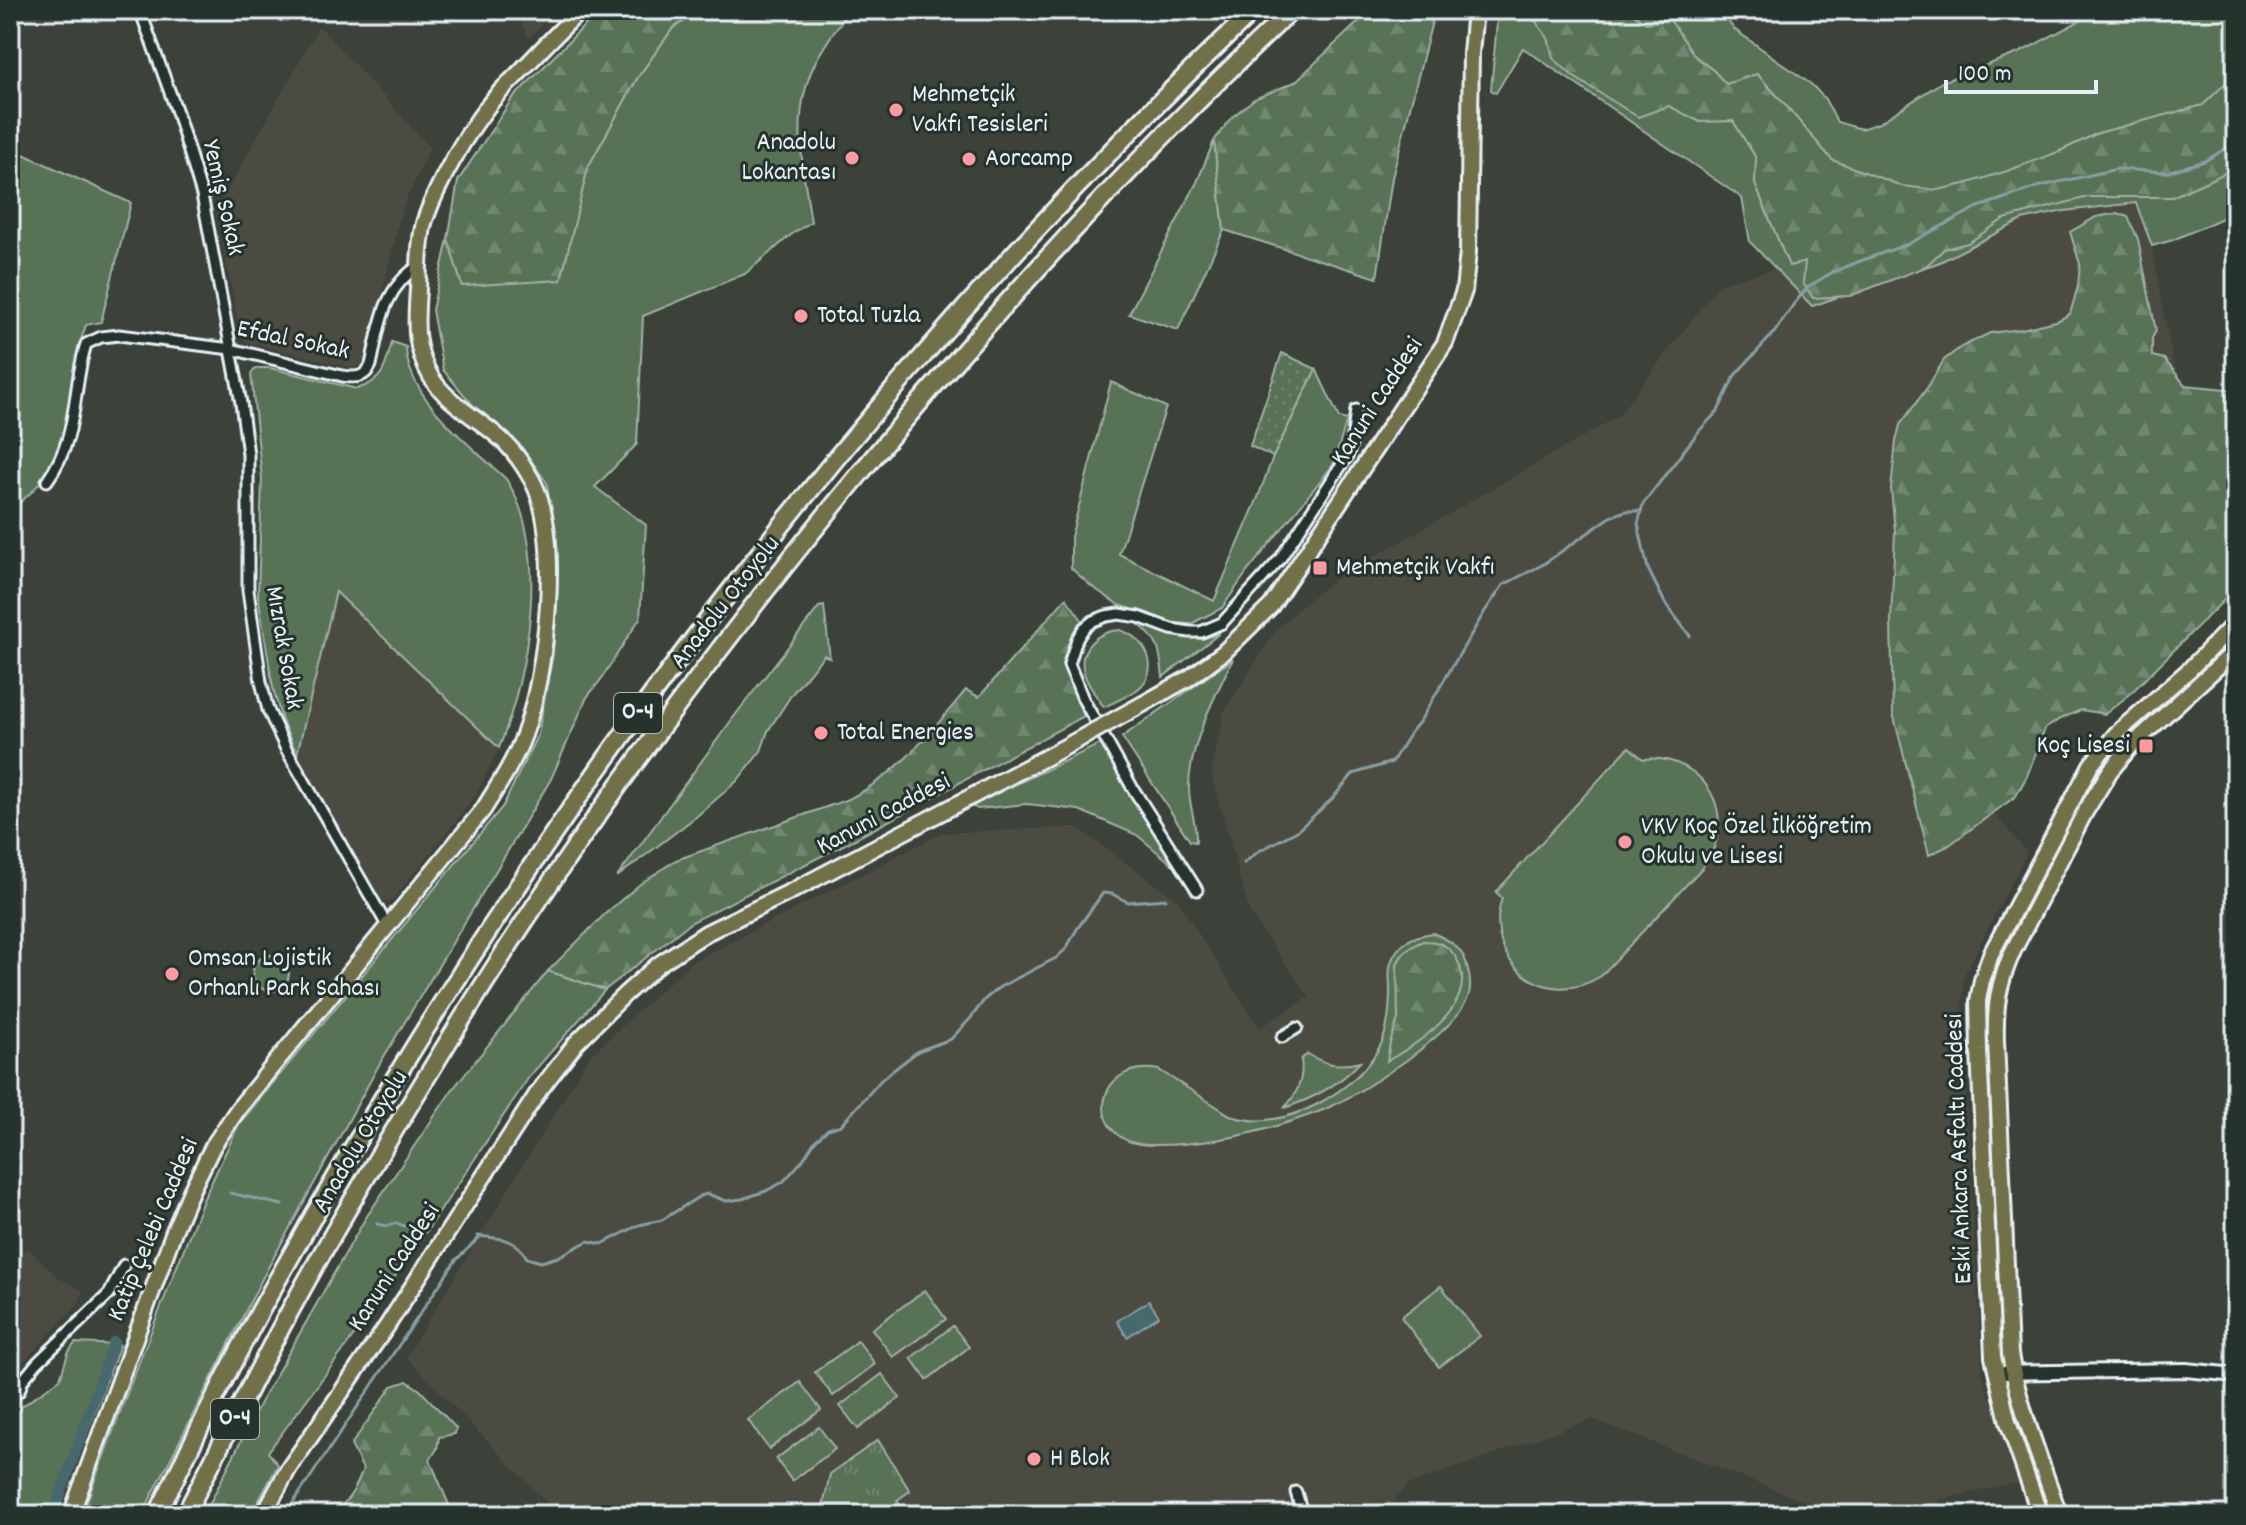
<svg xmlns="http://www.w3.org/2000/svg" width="2246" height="1525" font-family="Dekko,sans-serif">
<defs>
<pattern id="forest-firs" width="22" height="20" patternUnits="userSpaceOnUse" patternTransform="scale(2)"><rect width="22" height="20" fill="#597257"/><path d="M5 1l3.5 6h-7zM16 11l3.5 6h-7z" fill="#718770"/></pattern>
<pattern id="park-tufts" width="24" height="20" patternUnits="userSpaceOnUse" patternTransform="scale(2)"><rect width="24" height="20" fill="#597257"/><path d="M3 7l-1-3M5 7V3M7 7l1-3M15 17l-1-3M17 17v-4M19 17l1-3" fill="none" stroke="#718770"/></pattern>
<pattern id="garden-dots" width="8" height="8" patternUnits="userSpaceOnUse" patternTransform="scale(2)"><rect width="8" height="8" fill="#597257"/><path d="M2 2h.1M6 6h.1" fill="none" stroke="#718770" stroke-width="1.8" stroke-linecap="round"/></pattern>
</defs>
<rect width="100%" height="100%" fill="#3c413a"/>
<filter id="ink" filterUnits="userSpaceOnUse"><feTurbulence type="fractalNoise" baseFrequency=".0125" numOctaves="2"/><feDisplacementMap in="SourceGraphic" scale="16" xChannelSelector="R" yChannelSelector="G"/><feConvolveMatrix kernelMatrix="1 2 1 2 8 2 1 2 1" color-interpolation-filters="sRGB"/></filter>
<g filter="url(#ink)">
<g fill="#4b4b43">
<path d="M515 10H556L529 38Z"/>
<path d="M319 26 430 147 402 209 366 363 353 368 247 342 241 337 216 211Z"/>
<path d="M2139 176 2173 363 2236 487 2035 724 1992 811 2027 852 1964 976 1962 1026 1982 1373 2019 1482 1938 1500 1944 1515H1840L1592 1419 1408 1485 1381 1515H559L406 1357 589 1057 690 963 942 833 1077 827 1178 901 1259 1028 1309 997 1249 912 1211 773 1224 712 1277 628 1329 583 1617 417 1720 283Z"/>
<path d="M336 592 499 748 478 791 465 810 390 903 382 900 297 754Z"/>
<path d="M29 1249 58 1277 84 1292 76 1307 10 1376V1255Z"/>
</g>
<g fill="#597257" stroke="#a0b2a8" stroke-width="2">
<path d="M702 10H849C838 27 824 44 815 63 790 114 803 168 811 222L792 234 745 274 643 316 637 444 595 487 646 525 640 618 600 681 587 697 551 779 379 1065 263 1277 142 1515H82L132 1380 204 1198 239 1124 503 806 538 734 553 654 557 565 547 483 520 445 472 404 443 370 432 310 448 239 462 286 560 279 588 167 638 77 673 28Z"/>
<path d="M1498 10H1720L1734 29 1812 85 1825 99 1837 122 1861 129 1879 123 1942 82 2021 52 2100 10H2236V212L2173 240 2152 246 2136 203 2064 211 2022 220 1940 262 1812 306 1750 242 1742 198 1523 48 1496 93 1491 90Z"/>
<path d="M1214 141 1224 230 1178 330 1129 314 1197 182Z"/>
<path d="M10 148 131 203 101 322 86 325 82 337C71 399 71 472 11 508Z"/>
<path d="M392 342 406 347C407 399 471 445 506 479 551 548 528 676 499 748L336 592 297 754 282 721 273 688 258 595 262 479 251 374 256 368H270L357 389C385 380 385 367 392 342Z"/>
<path d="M1316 369 1339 418 1347 420 1333 465 1247 572 1222 608 1191 624 1173 623 1119 605 1091 586 1071 568V537L1111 382 1166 407 1119 554 1214 601 1257 500 1273 457Z"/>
<path d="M824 606 830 658 824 655 792 694 768 731 761 751 737 781 697 816 617 877 733 718 819 607Z"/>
<path d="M1137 623 1174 634 1203 639 1220 633 1163 677C1160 650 1159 640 1137 623Z"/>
<path d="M1120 630C1146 638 1162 669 1138 689 1128 697 1114 702 1104 707 1097 697 1087 685 1084 673 1077 648 1098 631 1120 630Z"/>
<path d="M2236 632V640L2219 658 2136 732 2126 737 2124 736Z"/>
<path d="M1233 659C1214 698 1191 741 1189 785 1188 804 1197 823 1196 842L1190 841 1122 737Z"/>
<path d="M1100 744 1174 860 1173 865 1137 835 1079 810 1027 804 978 809 971 806Z"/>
<path d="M1629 747 1643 759C1706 753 1742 819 1702 868L1601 976C1544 1012 1482 960 1502 898L1496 892Z"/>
<path d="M2113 751 2115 753 2095 780 2008 948 1993 985 1989 1014 2002 1353 1998 1272 1994 1246 1983 1014 1986 991 1997 955 2096 770Z"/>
<path d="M1433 933C1451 941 1465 949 1468 970 1470 976 1471 988 1469 994 1458 1033 1359 1095 1323 1110 1269 1131 1209 1146 1150 1145 1083 1144 1092 1058 1159 1070 1176 1081 1194 1092 1211 1103 1218 1107 1225 1113 1232 1116 1283 1135 1361 1089 1382 1042 1389 1025 1390 1007 1390 988 1390 980 1388 971 1391 963 1396 944 1414 935 1433 933Z"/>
<circle cx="271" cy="973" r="18"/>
<path d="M548 971 605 990 529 1077 433 1222 348 1344 268 1452 278 1465 251 1515H204L260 1403 365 1219 452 1090Z"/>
<path d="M1308 1054C1325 1065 1340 1067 1360 1062 1339 1085 1313 1099 1284 1108 1298 1094 1304 1078 1301 1059Z"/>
<path d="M1441 1286 1480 1336 1439 1367 1401 1317Z"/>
<path d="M925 1290 946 1319 893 1357 872 1329Z"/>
<path d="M953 1326 969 1347 927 1380 911 1358Z"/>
<path d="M858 1341 875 1364 833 1396 815 1372Z"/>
<path d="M75 1343 120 1345 56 1515H18L10 1508V1415L60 1379 68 1353Z"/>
<path d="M882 1374 900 1398 858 1429 840 1406Z"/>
<path d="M800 1382 821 1410 769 1449 748 1420Z"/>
<path d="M2013 1399 2014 1400 2053 1515H2047L2010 1401Z"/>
<path d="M819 1427 835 1449 792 1481 776 1459Z"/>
</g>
<g fill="url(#forest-firs)" stroke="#a0b2a8" stroke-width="2">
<path d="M628 10H702L673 28 638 77 588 167 561 280 462 286 448 239 458 181 512 99 590 20Z"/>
<path d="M1371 10H1435L1392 178 1377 278 1224 230 1214 141 1231 118 1254 99 1295 82Z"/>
<path d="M1527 10H1629L1646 23 1670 20 1695 56 1713 70 1726 84 1757 74 1783 102 1832 160 1902 186 1937 190 1965 184 2007 171 2058 152 2098 133 2203 105 2236 73V168L2172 197H2088L2004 219 1968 243 1944 249 1925 267 1850 296 1813 298 1803 283 1805 262 1789 266 1755 184 1756 158 1733 121 1700 122 1669 106 1638 117 1574 77 1553 58 1548 38Z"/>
<path d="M2118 213 2128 217 2138 239 2156 331 2152 338V356L2164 359 2185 385 2236 390V588L2129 695 2105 714 2081 710 2060 719 2045 729 2027 776 2016 796 1948 846 1929 855 1893 713 1891 621 1895 531 1891 489 1896 441 1900 425 1927 388 1944 360 1961 347 1990 333 2022 329 2059 320 2070 314 2078 286 2080 264 2070 232 2096 217Z"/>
<path d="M1066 598 1082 620 1071 637 1062 665 1084 716 853 840 690 923 605 990 548 971 606 913 640 884 676 860 849 799C900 773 931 732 966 690L979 697Z"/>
<path d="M1423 941C1437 941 1447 944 1455 956 1483 1002 1421 1042 1387 1061L1390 1043 1398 1019 1397 964C1403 951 1410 947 1423 941Z"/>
<path d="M407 1381 420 1390 456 1428 455 1434 439 1437 437 1449 430 1460 449 1505V1515H332V1512C349 1503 357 1486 363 1469L351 1445 392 1386Z"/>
</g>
<path fill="url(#park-tufts)" stroke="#a0b2a8" stroke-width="2" d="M878 1440 910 1491 897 1500 903 1511 897 1515H821L830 1474Z"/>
<path fill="url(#garden-dots)" stroke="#a0b2a8" stroke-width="2" d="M1282 353 1316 369 1273 457 1250 446Z"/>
<path fill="#47696d" stroke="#879fa5" stroke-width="2" d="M1149 1301 1159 1316 1127 1337 1117 1321Z"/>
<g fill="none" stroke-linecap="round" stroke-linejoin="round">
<g stroke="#879fa5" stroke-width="3">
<path d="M1690 636 1665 603 1648 569 1638 524 1643 504 1699 431 1718 411 1735 375 1774 333 1793 305 1809 286 1833 272 1863 260 1908 244 1976 208 2037 187 2117 169 2167 172 2205 161 2236 142"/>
<path d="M1244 863 1259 851 1297 831 1332 799 1353 774 1392 762 1410 733 1420 721 1485 611 1503 585 1542 565 1612 516 1626 511H1641"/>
<path d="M230 1193 282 1205"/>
<path d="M377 1224 387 1226 396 1223 416 1230"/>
<path d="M478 1236C498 1238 517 1238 527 1258L541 1262 558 1257 588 1241 602 1244 639 1225 662 1220 700 1196 708 1194 726 1201 742 1199 766 1191 783 1182 802 1161 815 1141 828 1129 841 1125 882 1079 918 1051 951 1039 970 1019 985 999 1000 987 1056 958 1066 949 1077 929 1103 893 1112 894 1128 902 1166 899"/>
<path d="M285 1515 456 1260 480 1237"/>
</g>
<path stroke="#47696d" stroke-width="11" d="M53 1515 114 1342"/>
<g stroke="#e8f1f8" stroke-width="15">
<g id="street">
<path d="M140 10 177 112 202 195 241 403 248 454V590L261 682 268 710 286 749 388 927"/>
<path d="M47 481C80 435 71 393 86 344L101 337 119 335 231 349 342 376C356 378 365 378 371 365 380 325 382 289 420 265"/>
<path d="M1197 890 1132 787 1083 699 1069 664 1077 639 1084 628 1093 621 1106 616 1119 614 1139 617 1171 629 1190 632H1201L1222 623 1280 559 1347 457 1352 442 1356 410"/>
<path d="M1282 1037 1297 1028"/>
<path d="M10 1399 19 1391 23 1380 37 1363 109 1294 124 1265"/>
<path d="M1296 1492 1300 1506 1299 1515"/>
</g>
</g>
<g stroke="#e8f1f8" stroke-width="18">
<path id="secondary" d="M1996 1373 2186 1370 2236 1375"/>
</g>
<g stroke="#e8f1f8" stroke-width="20">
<g id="primary">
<path d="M1143 704 1189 678 1224 652 1271 606 1445 343 1464 291 1468 252 1471 53 1475 10"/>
<path d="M71 1515 174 1231 191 1191 213 1146 238 1109 272 1067 483 810C498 786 514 762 524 735 546 676 563 536 532 480 522 462 510 445 494 433 472 415 446 401 431 377 413 346 416 322 418 289 419 269 419 234 426 217 439 181 465 136 488 106 496 95 507 85 517 75 538 53 559 31 581 10"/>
<path d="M263 1515 289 1468 387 1326 539 1091 576 1043 625 994 659 964 706 933 794 890 1054 753"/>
<path d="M2040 1515 2008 1422 1993 1357 1979 1051 1978 1001 1982 980 1991 954 2091 765 2116 734 2190 669 2236 622"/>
<path d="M2059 1515C2042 1462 2019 1409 2010 1354L1996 1041C1995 1006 1998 984 2013 951L2085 812 2110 771 2131 746 2236 650"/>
</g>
</g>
<g stroke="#e8f1f8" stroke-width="22">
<g id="highway">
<path d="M157 1515C193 1442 228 1368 268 1297 529 823 861 382 1254 10"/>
<path d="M185 1515C218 1451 250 1385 284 1322 338 1222 397 1125 456 1029 558 862 674 705 796 552 949 361 1113 178 1292 10"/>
</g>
</g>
<use href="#street" stroke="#26332d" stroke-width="9"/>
<use href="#secondary" stroke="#26332d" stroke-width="12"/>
<use href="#primary" stroke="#726f4a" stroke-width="14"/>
<use href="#highway" stroke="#726f4a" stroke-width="16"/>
<g stroke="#e8f1f8" stroke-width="20" stroke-linecap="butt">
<path id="primary-bridge" d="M1054 753 1143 704"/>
</g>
<use href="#primary-bridge" stroke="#726f4a" stroke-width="14"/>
</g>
</g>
<g fill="#ff9aa2" stroke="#26332d" stroke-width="3">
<circle cx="896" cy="110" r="8"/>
<circle cx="852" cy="158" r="8"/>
<circle cx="969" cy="159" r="8"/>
<circle cx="801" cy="316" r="8"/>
<rect x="1312" y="560" width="16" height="16" rx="4"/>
<circle cx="821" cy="733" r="8"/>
<rect x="2138" y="738" width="16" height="16" rx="4"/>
<circle cx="1625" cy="842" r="8"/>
<circle cx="172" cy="974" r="8"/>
<circle cx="1034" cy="1459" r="8"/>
</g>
<g text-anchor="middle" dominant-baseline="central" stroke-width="6" stroke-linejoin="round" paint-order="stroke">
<g fill="#26332d" stroke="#aeb8bb" stroke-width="2">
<rect x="614" y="693" width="48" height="40" rx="6"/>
<rect x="211" y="1399" width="48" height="40" rx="6"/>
</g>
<g font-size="24" font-weight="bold" fill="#e8f1f8">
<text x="638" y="713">O-4</text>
<text x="235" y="1419">O-4</text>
</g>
<g font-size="26" fill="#e8f1f8" stroke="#26332d" text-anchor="start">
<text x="912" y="95">Mehmetçik<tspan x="912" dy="30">Vakfı Tesisleri</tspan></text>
<text x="836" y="143" text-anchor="end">Anadolu<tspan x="836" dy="30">Lokantası</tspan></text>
<text x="985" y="159">Aorcamp</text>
<text x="817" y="316">Total Tuzla</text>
<text x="1336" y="568">Mehmetçik Vakfı</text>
<text x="837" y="733">Total Energies</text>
<text x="2130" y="746" text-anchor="end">Koç Lisesi</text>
<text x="1641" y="827">VKV Koç Özel İlköğretim<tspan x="1641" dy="30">Okulu ve Lisesi</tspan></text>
<text x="188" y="959">Omsan Lojistik<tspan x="188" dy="30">Orhanlı Park Sahası</tspan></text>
<text x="1050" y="1459">H Blok</text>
</g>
<g font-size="26" fill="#e8f1f8" stroke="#26332d">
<text transform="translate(222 198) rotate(77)">Yemiş Sokak</text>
<text transform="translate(293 341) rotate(12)">Efdal Sokak</text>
<text transform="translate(1378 402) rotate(-57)">Kanuni Caddesi</text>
<text transform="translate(726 603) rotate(-52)">Anadolu Otoyolu</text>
<text transform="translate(283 648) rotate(80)">Mızrak Sokak</text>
<text transform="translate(884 815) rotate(-28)">Kanuni Caddesi</text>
<text transform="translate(361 1142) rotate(-59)">Anadolu Otoyolu</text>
<text transform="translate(1960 1149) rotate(-92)">Eski Ankara Asfaltı Caddesi</text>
<text transform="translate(154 1230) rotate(-67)">Katip Çelebi Caddesi</text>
<text transform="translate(395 1268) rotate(-57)">Kanuni Caddesi</text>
</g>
</g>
<rect width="2246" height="1525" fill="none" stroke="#26332d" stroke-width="40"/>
<rect x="20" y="20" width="2206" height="1485" fill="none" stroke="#e8f1f8" stroke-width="3" filter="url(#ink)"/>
<path d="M1946 80v12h150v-12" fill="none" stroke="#e8f1f8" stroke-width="4"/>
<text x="1958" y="80" font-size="24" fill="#e8f1f8" stroke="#26332d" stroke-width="6" paint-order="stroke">100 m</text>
</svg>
